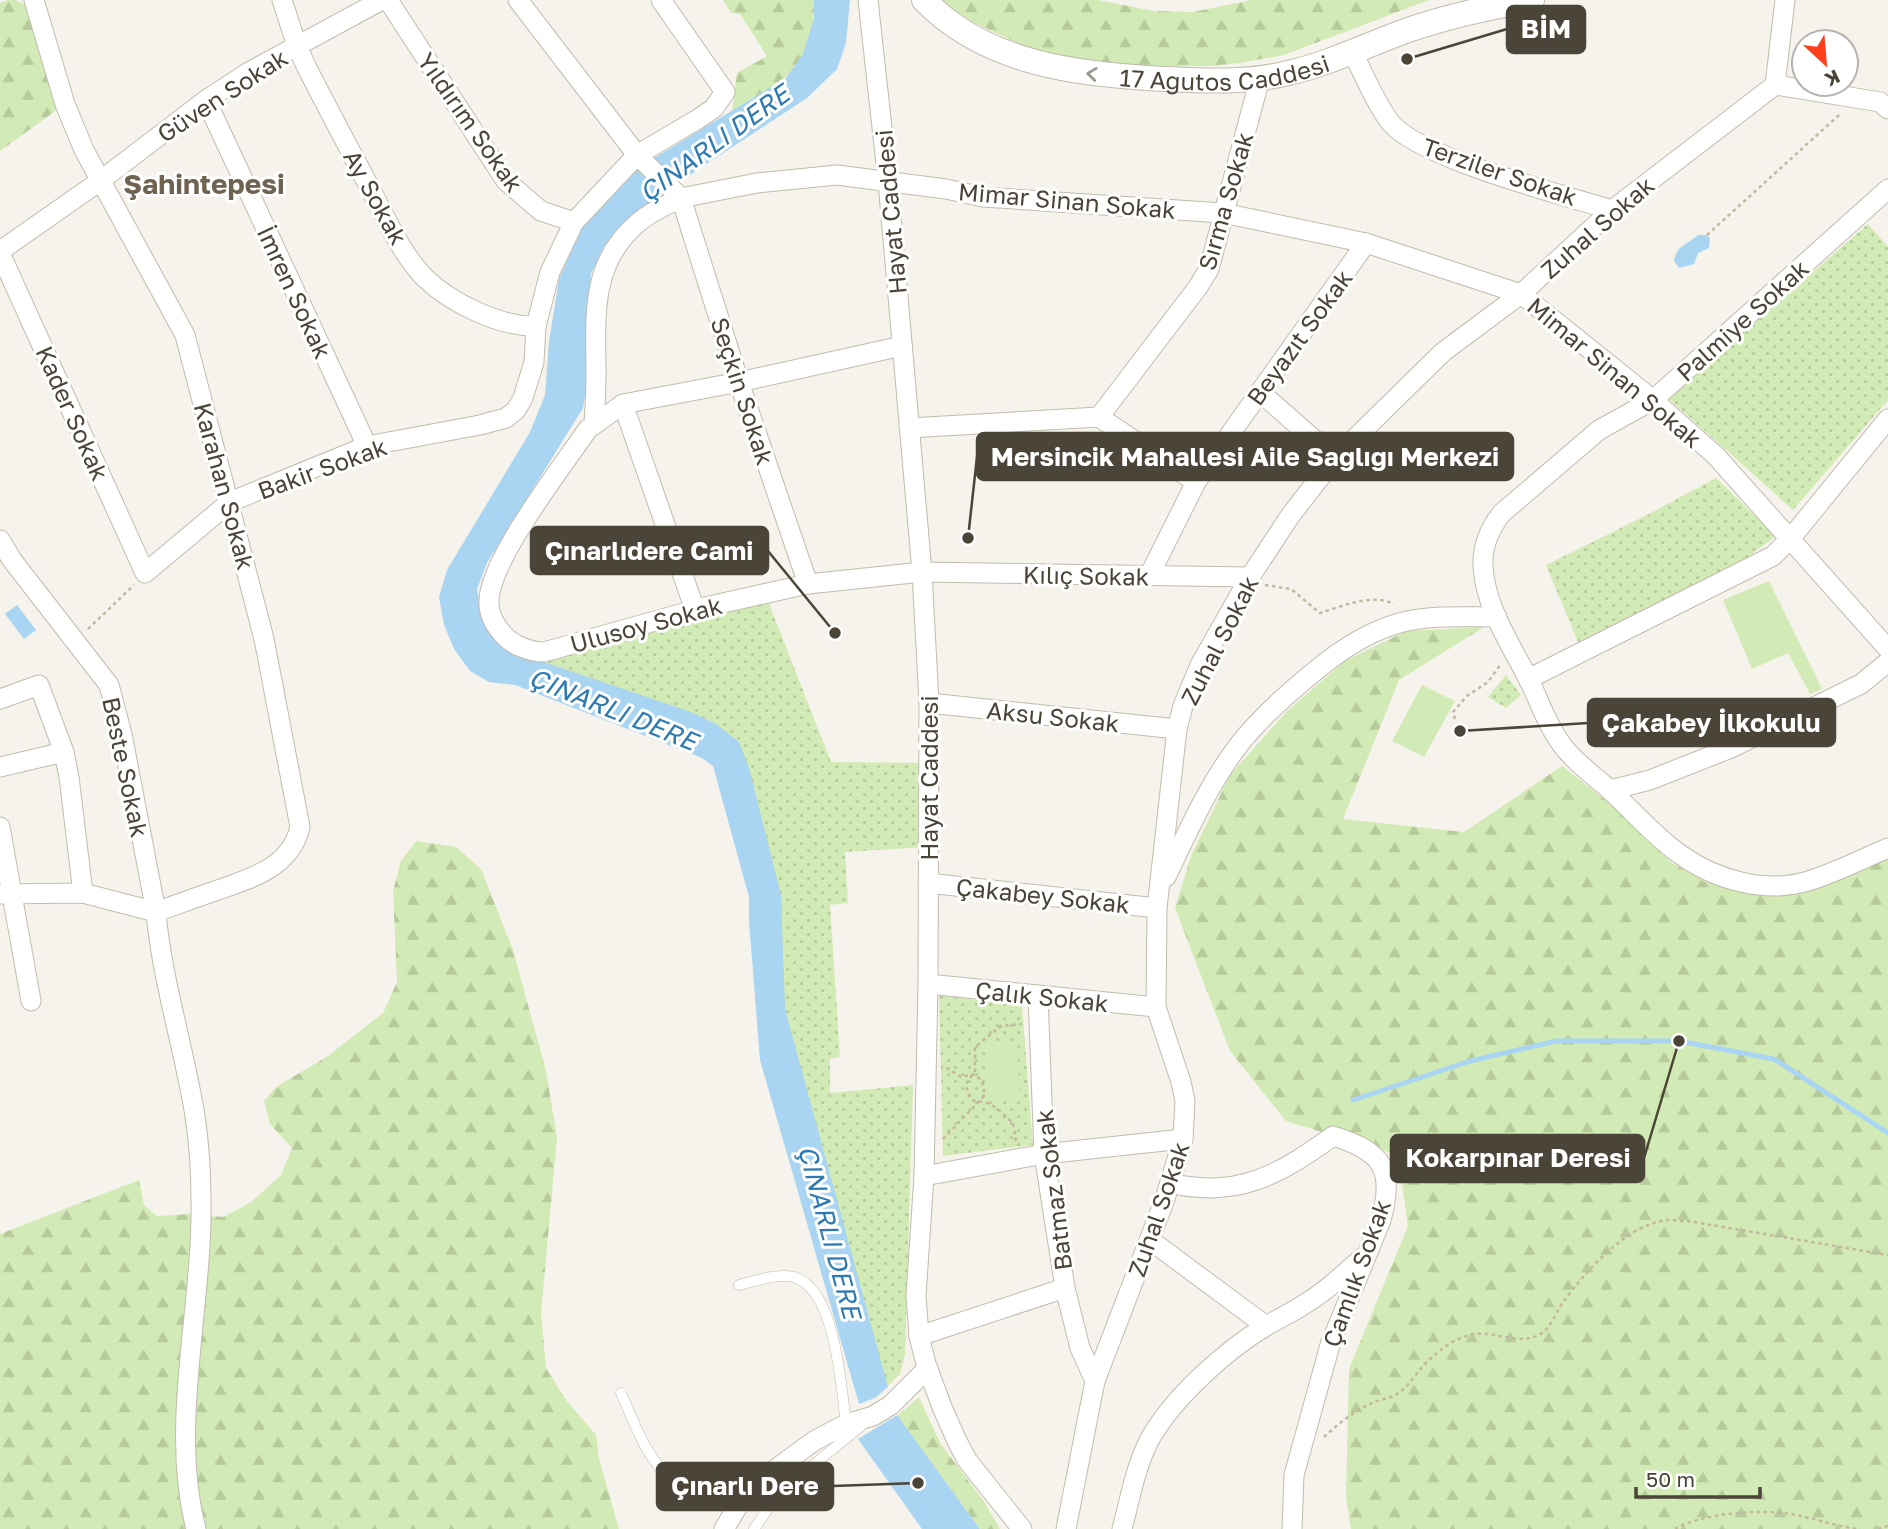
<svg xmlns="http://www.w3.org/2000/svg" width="1888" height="1529" font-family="'Golos Text',sans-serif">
<defs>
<pattern id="grass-dots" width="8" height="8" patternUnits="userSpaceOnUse" patternTransform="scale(1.75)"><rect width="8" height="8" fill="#d2eab5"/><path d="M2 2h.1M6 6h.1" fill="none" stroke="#b6ca9c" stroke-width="1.8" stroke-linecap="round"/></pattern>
<pattern id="forest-firs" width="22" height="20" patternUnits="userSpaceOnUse" patternTransform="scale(1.75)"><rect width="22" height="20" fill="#d2eab5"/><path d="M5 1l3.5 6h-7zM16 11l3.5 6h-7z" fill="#b6ca9c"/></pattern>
</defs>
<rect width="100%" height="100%" fill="#f6f3ec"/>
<g fill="url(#grass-dots)">
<path d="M1868 224 1888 247V400L1793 510 1668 398Z"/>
<path d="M1716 478 1776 536 1722 576 1578 642 1546 565 1645 516Z"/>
<path d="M768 601 831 762 929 763 928 847 845 852 848 903 830 905 840 1057 830 1059V1093L913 1085 905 1355 900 1374 875 1398 727 767 499 670Z"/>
<path d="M1506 675 1521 695 1506 708 1488 697Z"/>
<path d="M939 995 1022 1006 1033 1145 943 1156Z"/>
</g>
<g fill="url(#forest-firs)">
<path d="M8 0H15L37 9 65 104 0 151V3Z"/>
<path d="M723 0H814C815 27 806 62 783 79 768 91 749 101 732 111L737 73 767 56 740 14 731 13Z"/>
<path d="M940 0H1098L1154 11 1193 12 1252 0H1429L1284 55 1240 63 1210 66 1095 67 1047 57 973 22Z"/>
<path d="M1484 627 1399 680 1343 819 1464 832 1562 766 1623 814 1672 863 1705 882 1776 896 1823 884 1888 858V1529H1351L1346 1497 1349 1369 1408 1226 1398 1155 1286 1121 1230 1051 1175 908 1191 856 1230 775 1287 711 1345 661 1406 631Z"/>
<path d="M416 841 456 847 481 869 513 950 546 1071 557 1138 541 1313 546 1368 566 1400 596 1435 599 1459 619 1529H0V1234L139 1180 144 1205 157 1216 190 1214 223 1217 250 1203 281 1175 292 1148 270 1124 264 1101 276 1087 328 1056 383 1013 397 982 393 891 401 861Z"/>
<path d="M919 1397 940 1443 983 1500 1000 1529H980L897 1416Z"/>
</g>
<g fill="#d2eab5">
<path d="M1769 581 1822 689 1810 694 1788 653 1752 669 1723 600Z"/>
<path d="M1422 685 1455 701 1424 757 1392 741Z"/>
<path d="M988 1044H1018L1019 1097H989Z"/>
</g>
<g fill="#a9d4f2">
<path d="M814 0H850L846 43 837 69 807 98 670 188 630 217 603 248 591 274 588 377 583 408 487 563 477 589 482 617 491 635 526 656 691 712 716 724 739 742 749 768 781 895 785 1009 888 1387 875 1398 859 1404 760 1060 749 921V897L713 766 702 758 515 685 489 682 470 671 454 649 444 625 439 597 447 570 530 432 545 395 549 342 559 279 581 228 617 186 646 163 786 78 803 54 814 18Z"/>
<path d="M1698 235H1707L1710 238 1709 248 1698 253 1694 264 1679 268 1674 261C1676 245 1689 244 1698 235Z"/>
<path d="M17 605 36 630 24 639 5 614Z"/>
<path d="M897 1415 979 1528 980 1529H922L858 1439Z"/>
</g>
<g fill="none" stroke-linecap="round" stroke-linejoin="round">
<path stroke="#a9d4f2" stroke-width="5" d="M1353 1100 1470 1061 1556 1041H1679L1774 1059 1888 1133"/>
<g stroke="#c2bbae" stroke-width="11">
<g id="service">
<path d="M739 1285C755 1281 771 1275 787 1276 836 1278 841 1388 846 1424"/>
<path d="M621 1393C653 1466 656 1486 741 1501"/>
<path d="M754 1529 779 1493 861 1426"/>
</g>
</g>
<g stroke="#c2bbae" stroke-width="21">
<g id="minor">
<path d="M34 0 65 104 84 150 185 335 264 639 300 827C291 867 252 878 218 890 197 897 176 905 156 912 162 981 184 1047 195 1116 199 1143 201 1172 201 1200 203 1307 169 1425 196 1529"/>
<path d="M282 0 297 46 307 68C328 109 350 150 372 192 387 220 402 255 425 278 451 303 500 327 536 326"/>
<path d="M388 0 506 181 541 211 574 222"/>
<path d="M518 0 637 155 681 198 757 183 837 175 946 189 983 197 1223 213 1366 243 1521 294 1653 400 1716 456 1888 649"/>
<path d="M868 0 888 182 922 572 929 703 928 984 924 1176 916 1296 919 1336 926 1364 942 1407 957 1441 967 1460 1022 1529"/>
<path d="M1352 51C1364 74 1374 101 1390 122 1418 158 1564 195 1612 210"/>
<path d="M1775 85 1880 102 1888 109"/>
<path d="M206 100 367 446"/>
<path d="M1888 189 1653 400 1599 430 1502 513C1490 528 1482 545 1483 566 1485 608 1513 648 1531 684 1541 706 1550 731 1566 750 1579 765 1595 777 1610 790L1650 780 1731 748 1861 684 1888 662"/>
<path d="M0 251 100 181 206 100 249 72 382 0"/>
<path d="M0 253 145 573 230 502 367 446 480 425 506 418 516 410 523 398 534 362 536 326 550 272 574 222 637 155 698 119 714 108 725 92 661 0"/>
<path d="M902 346 739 382 623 404 588 429C562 467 492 557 489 599 488 612 494 624 502 633 511 645 530 652 544 652L705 607 808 584 922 572 1250 577"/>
<path d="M1260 392 1335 458"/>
<path d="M623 404 695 610"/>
<path d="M1099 417 1198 287 1209 269 1260 78"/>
<path d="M594 424C595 408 596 391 596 375 596 318 589 263 639 222 651 211 667 205 681 198L739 382 808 584"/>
<path d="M909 428 1099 417 1196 482"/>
<path d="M0 540 12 560 109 685 122 734 156 912 83 893 0 894"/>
<path d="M1149 576 1196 482 1366 243"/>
<path d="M1528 679 1773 556 1790 539 1888 419"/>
<path d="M0 699 39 685 64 752 69 777 83 893"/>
<path d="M929 703 1177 729"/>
<path d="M0 767 64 752"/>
<path d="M1610 790C1633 811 1655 837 1681 855 1716 880 1766 894 1808 881 1835 873 1862 859 1888 848"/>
<path d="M0 827 31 1001"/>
<path d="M1166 877C1188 831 1209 783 1241 742 1262 716 1288 693 1314 672 1341 649 1372 629 1407 621 1436 615 1468 617 1497 617"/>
<path d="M928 883 1157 908"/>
<path d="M928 984 1156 1007"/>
<path d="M1038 995 1044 1154 1065 1288 1080 1348 1095 1381"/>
<path d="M924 1176 1044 1154 1183 1139"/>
<path d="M1170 1183C1237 1199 1279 1175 1333 1136 1382 1151 1395 1169 1381 1220L1330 1345 1294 1475 1292 1529"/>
<path d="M1150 1240 1266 1326"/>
<path d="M919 1336 1065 1288"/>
<path d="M724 1529 741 1501 773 1471 814 1441 846 1424 873 1416 891 1405 928 1368"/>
<path d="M1066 1529 1095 1381 1165 1199 1183 1139 1185 1101 1181 1082 1156 1007 1157 908 1177 729 1183 706 1200 665 1250 577 1290 516 1335 458 1443 352 1521 294 1612 210 1775 85 1785 0"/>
<path d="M1122 1529C1130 1499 1136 1464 1151 1437 1175 1396 1225 1351 1266 1326 1278 1319 1291 1313 1303 1305 1325 1292 1343 1275 1362 1258"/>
</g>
</g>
<g stroke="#c2bbae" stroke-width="26">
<g id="tertiary">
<path id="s1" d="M924 0C987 65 1081 75 1166 79 1207 81 1247 83 1288 73 1329 64 1369 44 1408 30 1449 16 1490 7 1532 0"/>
</g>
</g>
<g stroke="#c4b79f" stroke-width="2.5" stroke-dasharray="3.5 3.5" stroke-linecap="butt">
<path d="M1707 235 1839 115"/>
<path d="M1265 585 1291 589 1320 613C1343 606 1371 593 1394 604"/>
<path d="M88 629 134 585"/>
<path d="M1455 719 1453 712 1467 696 1488 682 1501 664"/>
<path d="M943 1139 984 1096C985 1085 982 1079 973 1074L961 1077 944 1066"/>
<path d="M1016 1141 1013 1123C1006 1117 998 1108 990 1104 976 1098 970 1107 966 1084L975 1071V1047L1001 1026 1022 1024"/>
<path d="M1324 1437C1338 1424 1354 1411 1372 1403 1380 1399 1389 1399 1397 1394 1406 1389 1412 1379 1419 1371 1432 1355 1450 1340 1470 1335 1492 1329 1518 1346 1539 1335 1552 1328 1555 1312 1564 1301 1587 1270 1626 1225 1667 1220 1673 1220 1681 1221 1688 1221L1888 1255"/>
<path d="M1675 1529C1702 1513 1759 1509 1791 1514 1815 1518 1836 1527 1860 1529"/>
<path d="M1878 1529 1888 1526"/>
</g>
<use href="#service" stroke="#fff" stroke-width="10"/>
<use href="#minor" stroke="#fff" stroke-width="19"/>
<use href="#tertiary" stroke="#fff" stroke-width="24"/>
</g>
<defs><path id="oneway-chevron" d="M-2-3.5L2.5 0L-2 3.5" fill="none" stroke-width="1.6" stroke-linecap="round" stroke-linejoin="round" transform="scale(1.75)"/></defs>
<use stroke="#9c9892" href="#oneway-chevron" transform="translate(1092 74) rotate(-173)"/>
<g text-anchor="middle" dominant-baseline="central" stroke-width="6" stroke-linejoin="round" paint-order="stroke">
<g font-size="24" fill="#4b4439" stroke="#fff">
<text stroke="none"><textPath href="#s1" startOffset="320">17 Ağutos Caddesi</textPath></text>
<text transform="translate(222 95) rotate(-33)">Güven Sokak</text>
<text transform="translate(471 122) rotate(55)">Yıldırım Sokak</text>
<text transform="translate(1500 171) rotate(19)">Terziler Sokak</text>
<text transform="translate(376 197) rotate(61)">Ay Sokak</text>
<text transform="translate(1067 200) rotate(5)">Mimar Sinan Sokak</text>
<text transform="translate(1225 201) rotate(-74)">Sırma Sokak</text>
<text transform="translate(890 212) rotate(-95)">Hayat Caddesi</text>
<text transform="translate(1597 227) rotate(-41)">Zuhal Sokak</text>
<text transform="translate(295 292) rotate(65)">İmren Sokak</text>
<text transform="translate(1742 320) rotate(-42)">Palmiye Sokak</text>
<text transform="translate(1299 337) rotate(-54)">Beyazıt Sokak</text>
<text transform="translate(1615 372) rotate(40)">Mimar Sinan Sokak</text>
<text transform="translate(743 391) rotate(72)">Seçkin Sokak</text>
<text transform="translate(73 413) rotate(66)">Kader Sokak</text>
<text transform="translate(322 468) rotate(-20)">Bakir Sokak</text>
<text transform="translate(225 486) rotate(75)">Karahan Sokak</text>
<text transform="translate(1086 575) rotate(1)">Kılıç Sokak</text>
<text transform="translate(646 624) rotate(-15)">Ulusoy Sokak</text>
<text transform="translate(1219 640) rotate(-63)">Zuhal Sokak</text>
<text transform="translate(1053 716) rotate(6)">Aksu Sokak</text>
<text transform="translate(126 767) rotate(78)">Beste Sokak</text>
<text transform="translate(928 778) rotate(-90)">Hayat Caddesi</text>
<text transform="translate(1043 895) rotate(6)">Çakabey Sokak</text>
<text transform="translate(1042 996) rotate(6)">Çalık Sokak</text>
<text transform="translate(1053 1190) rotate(-97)">Batmaz Sokak</text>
<text transform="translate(1158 1209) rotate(-71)">Zuhal Sokak</text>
<text transform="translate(1356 1273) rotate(-70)">Çamlık Sokak</text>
</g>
<g font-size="26" font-style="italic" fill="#2e7ab2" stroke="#fff">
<text transform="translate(714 143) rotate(-36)">ÇINARLI DERE</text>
<text transform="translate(613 709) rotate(22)">ÇINARLI DERE</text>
<text transform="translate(830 1232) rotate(75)">ÇINARLI DERE</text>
</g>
<g font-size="28" font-weight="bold" fill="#6e6250" stroke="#fff">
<text x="204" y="183">Şahintepesi</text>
</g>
</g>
<path fill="none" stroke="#4b4439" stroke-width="2.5" d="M1407 59L1507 29M968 538L977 457M835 633L768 551M1460 731L1588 723M1679 1041L1644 1158M918 1483L833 1486"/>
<g fill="#4b4439" stroke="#fff" stroke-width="2.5">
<circle cx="1407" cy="59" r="7"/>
<circle cx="968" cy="538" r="7"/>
<circle cx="835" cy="633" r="7"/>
<circle cx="1460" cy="731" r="7"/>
<circle cx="1679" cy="1041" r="7"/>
<circle cx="918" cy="1483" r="7"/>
</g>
<g fill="#4b4439" stroke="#4b4439" stroke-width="2.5">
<rect x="1507" y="6" width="78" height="47" rx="7"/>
<rect x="977" y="433" width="536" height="47" rx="7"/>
<rect x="531" y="527" width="237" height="47" rx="7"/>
<rect x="1588" y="699" width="247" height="47" rx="7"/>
<rect x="1391" y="1135" width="253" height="47" rx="7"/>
<rect x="657" y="1463" width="176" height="47" rx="7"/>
</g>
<g font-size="26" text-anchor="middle" font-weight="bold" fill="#fff">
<text x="1546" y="38">BİM</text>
<text x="1245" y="466">Mersincik Mahallesi Aile Sağlığı Merkezi</text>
<text x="649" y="560">Çınarlıdere Cami</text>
<text x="1711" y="732">Çakabey İlkokulu</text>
<text x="1518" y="1167">Kokarpınar Deresi</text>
<text x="745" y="1495">Çınarlı Dere</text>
</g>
<g transform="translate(1825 63) rotate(154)"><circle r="33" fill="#ffffff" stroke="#b7b4b0" stroke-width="2"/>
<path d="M0-5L12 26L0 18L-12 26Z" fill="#fc3f1d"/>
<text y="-10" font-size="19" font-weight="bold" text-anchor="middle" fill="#4b4439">K</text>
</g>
<path d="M1636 1487v10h124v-10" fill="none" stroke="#4b4439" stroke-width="3.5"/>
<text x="1646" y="1487" font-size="21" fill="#4b4439" stroke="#ffffff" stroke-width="5" paint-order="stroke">50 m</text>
</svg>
